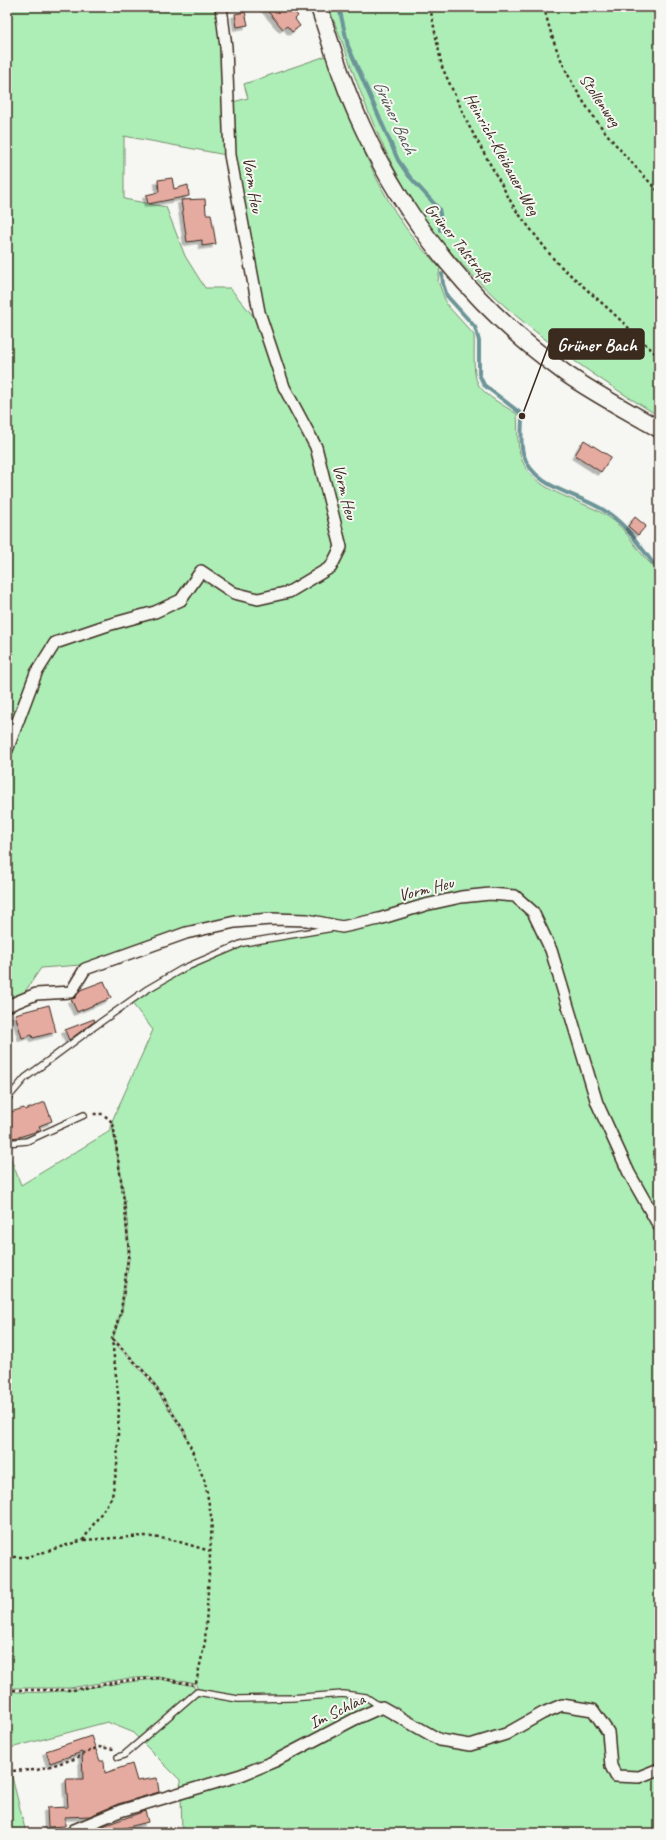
<svg xmlns="http://www.w3.org/2000/svg" width="666" height="1840" font-family="Caveat,sans-serif">
<defs>
<filter id="shadow"><feDropShadow dx="-3.5" dy="3.5" stdDeviation="0" flood-color="#0004"/></filter>
</defs>
<rect width="100%" height="100%" fill="#f6f6f2"/>
<filter id="ink" filterUnits="userSpaceOnUse"><feTurbulence type="fractalNoise" baseFrequency=".025" numOctaves="2"/><feDisplacementMap in="SourceGraphic" scale="8" xChannelSelector="R" yChannelSelector="G"/><feConvolveMatrix kernelMatrix="1 2 1 2 8 2 1 2 1" color-interpolation-filters="sRGB"/></filter>
<g filter="url(#ink)">
<g fill="#adeeb7" stroke="#748c6a">
<path d="M7 7H216L220 35 226 155 124 136V199L166 207 185 256 205 288H230L254 317 281 391 312 448 337 546 328 564 310 572 283 589 259 596 237 590 199 566 179 597 153 609 51 640 7 742Z"/>
<path d="M329 7H659V416C586 372 507 317 451 252 444 243 436 235 429 226 390 171 365 107 343 44 338 31 333 20 329 7Z"/>
<path d="M326 56C349 114 371 180 408 231 417 244 429 256 440 268L438 281 447 305 474 335C475 347 472 373 478 384 486 397 505 406 517 414 518 427 517 442 520 454 530 493 578 497 607 516 629 529 638 556 659 571V1220L599 1103 553 949 515 896 490 893 341 925 236 920 83 968 81 965 41 968 20 999 7 1003V757L38 674 58 645 154 615 201 578 233 596H291L345 547 333 495 287 386 259 299 234 156 233 102 248 98 244 84Z"/>
<path d="M511 898 531 913 549 950 595 1102 659 1229V1764L642 1771 620 1772 616 1769 613 1729 594 1709 561 1704 505 1731 470 1742 441 1737 368 1695 344 1692 239 1697 198 1691 196 1684 159 1677 130 1678 70 1688H7V1149L21 1185 110 1131V1126L112 1123 124 1201 128 1251 121 1311 112 1340 150 1380 187 1438 185 1431 151 1378 113 1338 122 1312 130 1252 125 1201 112 1121 153 1030 131 1002 184 970 243 944 460 900Z"/>
<path d="M160 1679 194 1686 195 1692 140 1740 132 1732 107 1722 7 1749V1691C59 1697 109 1682 160 1679Z"/>
<path d="M198 1694 238 1701 343 1696 366 1698 378 1707 274 1760 181 1792 180 1780 142 1742Z"/>
<path d="M562 1707 592 1712 606 1733 613 1781H642L659 1774V1833H182L181 1795 381 1710 470 1748Z"/>
<path d="M10 1769 26 1833H7V1770Z"/>
</g>
<g fill="none" stroke-linecap="round" stroke-linejoin="round">
<g stroke="#6c9598" stroke-width="4">
<path d="M339 7 348 46 398 160 409 176 439 209 440 214V230"/>
<path d="M442 274 443 284 447 296 475 327 479 341V374L484 385 519 412 522 416C522 427 520 442 523 453 533 489 578 493 605 511 625 523 639 545 653 563L659 567"/>
</g>
</g>
<g fill="#e5aba1" stroke="#3b2a1e" filter="url(#shadow)">
<path d="M264 7H291L298 16 295 19 300 26 292 32 287 26 283 29Z"/>
<path d="M245 12 248 25 237 27 235 14Z"/>
<path d="M172 178 174 189 188 185 189 196 148 204 146 195 159 192 158 180Z"/>
<path d="M205 199 206 214H211L216 244 202 246V240L187 242 181 200Z"/>
<path d="M584 440 611 457 601 472 575 455Z"/>
<path d="M635 517 646 526 638 535 628 526Z"/>
<path d="M104 981 111 998 77 1012 71 999 75 998 80 990Z"/>
<path d="M49 1005 56 1032 33 1038 32 1035 22 1038 15 1014Z"/>
<path d="M94 1019 95 1021 69 1040 65 1030Z"/>
<path d="M45 1102 52 1121 39 1126 41 1130 19 1137 11 1138 7 1126V1113L24 1108 25 1110Z"/>
<path d="M91 1736 100 1761H104L105 1773 132 1764 137 1781 157 1778 159 1792 118 1804 90 1816 65 1817V1826L48 1827 47 1808 68 1807 66 1779H83L82 1752 50 1763 46 1751Z"/>
<path d="M145 1811 148 1822 105 1833 103 1826Z"/>
</g>
<g fill="none" stroke-linecap="round" stroke-linejoin="round">
<g stroke="#3b2a1e" stroke-width="8">
<g id="lane">
<path d="M7 1099 25 1078 91 1029 146 990 182 969 243 943 333 928"/>
<path d="M7 1143 27 1141 84 1115"/>
<path d="M118 1757 124 1755 197 1692 238 1699 291 1698 343 1694 366 1697 381 1707"/>
</g>
</g>
<g stroke="#3b2a1e" stroke-width="14">
<g id="street">
<path d="M7 750 36 673 55 643 108 625 155 612 181 600 201 571 234 593 258 599 289 592 331 567 341 547 316 447 284 387 259 312 230 155 226 47 221 7"/>
<path d="M7 1006 36 994 71 992 85 969 186 933 235 922 271 919 307 920 342 927 379 919 425 905 461 897 490 894 515 896 533 912 551 950 597 1103 629 1173 659 1226"/>
<path d="M74 1830 120 1811 241 1775 275 1761 355 1719 382 1707 440 1740 470 1745 506 1734 543 1713 562 1705 593 1710 608 1732 611 1766 616 1776 639 1777 659 1769"/>
</g>
</g>
<g stroke="#3b2a1e" stroke-width="19">
<path id="secondary" d="M319 7C332 47 344 88 362 126 407 225 478 310 565 373 595 394 628 411 659 429"/>
</g>
<g stroke="#3b2a1e" stroke-width="2.5" stroke-dasharray="3 3" stroke-linecap="butt">
<path d="M430 7 442 67 469 126 515 209 556 262 613 313 659 357"/>
<path d="M544 7C549 28 555 48 565 68 586 115 624 155 659 192"/>
<path d="M113 1339 150 1378 184 1431 205 1482 212 1521 205 1642 196 1683"/>
<path d="M84 1540 145 1536 173 1540 210 1551"/>
<path d="M7 1557H28L83 1540 112 1497 117 1466 119 1403 112 1339 121 1311 129 1251 124 1201 113 1123 103 1114H92"/>
<path d="M7 1690H73L130 1680 160 1678 193 1685"/>
<path d="M7 1771 37 1770 74 1759 98 1747 114 1749"/>
</g>
<use href="#lane" stroke="#f6f6f2" stroke-width="5.5"/>
<use href="#street" stroke="#f6f6f2" stroke-width="11"/>
<use href="#secondary" stroke="#f6f6f2" stroke-width="16"/>
</g>
</g>
<g text-anchor="middle" dominant-baseline="central" stroke-width="4" stroke-linejoin="round" paint-order="stroke">
<g font-size="17" fill="#3b2a1e" stroke="#f6f6f2">
<text transform="translate(600 100) rotate(56)">Stollenweg</text>
<text transform="translate(502 154) rotate(61)">Heinrich-Kleibauer-Weg</text>
<text transform="translate(253 185) rotate(81)">Vorm Heu</text>
<text transform="translate(459 243) rotate(51)">Grüner Talstraße</text>
<text transform="translate(345 492) rotate(76)">Vorm Heu</text>
<text transform="translate(426 889) rotate(-14)">Vorm Heu</text>
<text transform="translate(337 1711) rotate(-26)">Im Schlaa</text>
</g>
<g font-size="18" font-style="italic" fill="#505751" stroke="#f6f6f2">
<text transform="translate(395 117) rotate(65)">Grüner Bach</text>
</g>
</g>
<path fill="none" stroke="#3b2a1e" stroke-width="1.5" d="M522 416L549 344"/>
<circle fill="#3b2a1e" stroke="#f6f6f2" stroke-width="1.5" cx="522" cy="416" r="4"/>
<rect fill="#3b2a1e" stroke="#3b2a1e" stroke-width="1.5" x="549" y="329" width="95" height="30" rx="4"/>
<g font-size="18" text-anchor="middle" font-weight="bold" fill="#fff">
<text x="597" y="351">Grüner Bach</text>
</g>
<rect width="666" height="1840" fill="none" stroke="#f6f6f2" stroke-width="24"/>
<rect x="12" y="12" width="642" height="1816" fill="none" stroke="#3b2a1e" stroke-width="1.5" filter="url(#ink)"/>
</svg>
